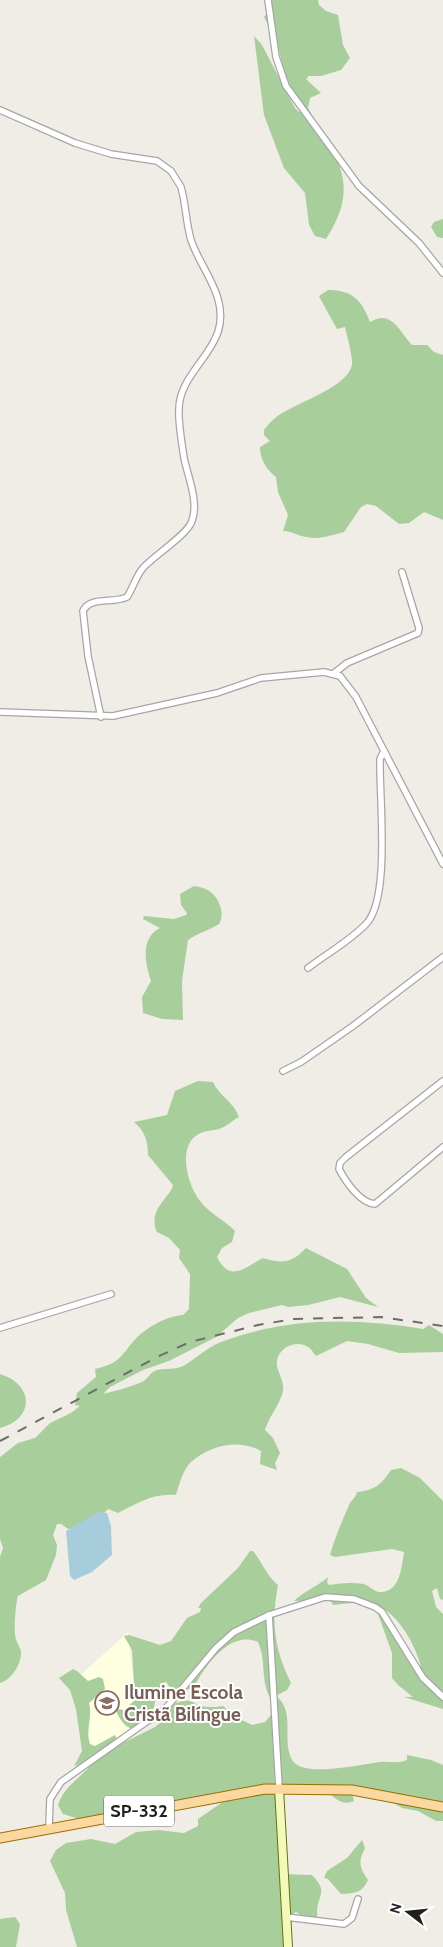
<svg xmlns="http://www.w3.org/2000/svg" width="443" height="1947" font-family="Cabin,sans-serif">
<rect width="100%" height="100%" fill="#f0ede6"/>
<path fill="#fdffe0" d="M128 1632 139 1727 83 1756 76 1679Z"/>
<g fill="#a7ce9b">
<path d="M268 0H318L319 5 326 11 338 15 343 45 350 58 341 70 321 76H309L306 79 321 93 310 98 308 108C335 158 363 182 326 239L315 236 309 225 305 193 284 168 264 115 254 36 262 45 295 108 299 112 302 108 285 75 277 42 264 17 270 9Z"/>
<path d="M443 219V238L437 237 431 227 434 222Z"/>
<path d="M328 290C352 290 362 300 370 322 392 308 401 334 412 345H427L434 352 443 355V520L424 512 409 523 399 524 376 506 367 504 361 507 344 532C332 535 319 540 307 537 298 536 292 531 283 531L288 515 278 492 276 477C266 469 260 459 260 447L270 441 264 435V430C267 426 270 422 274 419 292 403 347 389 352 365 353 357 347 336 345 327L337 329 321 300 319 296Z"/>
<path d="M194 886C209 888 217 894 221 909 222 913 222 920 219 924 214 928 196 934 188 940L182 981 183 1020 162 1019 143 1013 142 997 151 981C145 963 140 938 160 928L143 919 144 916 174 919 186 915 187 913 181 905 180 894Z"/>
<path d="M198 1081 213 1082C219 1096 234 1102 239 1117 233 1120 226 1127 219 1129 212 1131 204 1130 197 1135 177 1148 188 1186 200 1201 209 1213 224 1220 235 1231L232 1242 222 1248 217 1257C230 1283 244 1268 263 1258 282 1264 292 1263 306 1248L347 1269 366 1298 378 1307 340 1297 308 1305 288 1307 282 1305 249 1313 238 1318 216 1337 169 1361 143 1370 110 1387 103 1394C116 1391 130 1387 142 1382 148 1379 150 1372 157 1370 166 1368 174 1370 183 1366 196 1359 207 1347 221 1342 287 1317 355 1318 423 1329L429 1325 443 1334V1352L399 1353 368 1344 347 1341 316 1356C313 1353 311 1348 308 1347 298 1340 282 1346 278 1357 273 1369 285 1378 283 1391 280 1405 269 1416 265 1430L273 1438 280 1453 275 1463 277 1470 260 1464 261 1451C237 1438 210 1446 191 1462 183 1469 179 1485 176 1495 153 1493 138 1503 118 1513L108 1509 94 1523 68 1529 61 1524H57L53 1535 57 1545 56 1555 46 1580 18 1596C16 1600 14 1629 15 1634 15 1641 21 1647 21 1653 21 1665 11 1680 0 1683V1557L3 1548 0 1539V1457L18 1443 35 1438 50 1423 71 1413 80 1406 75 1405 77 1393 96 1377 95 1369C117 1364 119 1359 132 1343 143 1329 166 1316 183 1315L189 1309 190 1274 179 1258 180 1250 169 1238 157 1232C147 1210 170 1198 173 1185L148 1155C148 1141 145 1131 134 1122L167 1115 175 1091Z"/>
<path d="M0 1374C34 1384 35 1419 0 1428Z"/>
<path d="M401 1468 420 1478 443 1501V1600L440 1599 437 1588 432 1591 436 1607 443 1614V1709L404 1697H413L398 1685 392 1678V1653L378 1614 382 1616 422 1673C419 1649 395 1605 368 1603 356 1602 344 1604 333 1605L329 1598C315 1595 307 1602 294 1601 304 1591 317 1587 328 1577L327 1582 329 1585C341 1583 352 1582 364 1584 370 1586 375 1593 381 1592 400 1592 402 1566 404 1552L392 1549 335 1557 330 1555C335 1537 342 1522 349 1505 351 1500 356 1498 357 1492 374 1491 382 1484 391 1470Z"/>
<path d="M250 1551H253C261 1561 269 1579 278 1585 271 1622 274 1649 291 1683L287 1690 276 1696C297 1712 280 1742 293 1761 304 1778 363 1764 380 1762 389 1761 398 1764 407 1760V1755L431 1760 443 1765V1821H436L418 1811 402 1808 388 1800 352 1793 354 1801C339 1807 334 1795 322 1788 309 1782 295 1785 282 1789L283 1874 312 1875C327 1891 320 1892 317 1909 317 1913 318 1916 316 1921L308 1920 296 1912 291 1915 289 1947H77L66 1910 65 1893 50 1861 56 1850 66 1843 91 1839 115 1844 136 1832 158 1830 184 1833 198 1826V1819L227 1799 91 1818H76L63 1814 58 1805C65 1784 83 1777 95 1760L74 1766 82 1751 76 1709 70 1690 59 1678 73 1669 77 1671 88 1681 99 1677 103 1679 105 1689 89 1703C93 1717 85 1730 90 1744L95 1746 115 1735 117 1739 109 1750 155 1727 166 1718 173 1704C196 1696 189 1705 207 1707 212 1707 218 1707 223 1706L234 1716 252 1725 265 1722 275 1710C274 1702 268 1696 266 1688 262 1672 265 1657 258 1642 230 1630 205 1666 194 1687L178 1693 172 1690 166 1682 162 1683C148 1709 163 1711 133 1729 124 1727 120 1719 116 1711L117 1709 124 1710 135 1700 132 1650 124 1636 129 1635 160 1645 171 1641 187 1618 200 1612 201 1608H198L201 1603 238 1568Z"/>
<path d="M362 1840 365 1848C358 1862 359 1867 368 1880 362 1893 356 1893 341 1894L328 1879 324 1878 327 1871 347 1858Z"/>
<path d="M15 1917 20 1924 16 1947H0V1919Z"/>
</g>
<path fill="#a7cddd" d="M98 1512 107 1513 111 1526 112 1555 92 1572 74 1580 70 1576 66 1531Z"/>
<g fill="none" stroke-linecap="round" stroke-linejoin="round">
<g stroke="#a6a6a6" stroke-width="8">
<g id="street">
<path d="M268 0 276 57 286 86 359 186 419 243 443 273"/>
<path d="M0 110 75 143 111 154 157 161 171 171 181 187C186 205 186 223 191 240 201 270 229 297 218 332 209 359 179 379 179 409 178 422 182 444 184 458 188 477 199 502 192 521 188 534 155 555 143 568 136 576 133 588 127 597 113 604 90 596 83 611L88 656 101 717"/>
<path d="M333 674 347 663 418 633 419 628 402 572"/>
<path d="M0 712 113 716 217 693 261 678 324 672 340 676 356 697 443 864"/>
<path d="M308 968C326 954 350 941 366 924 391 899 379 796 380 759L384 751"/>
<path d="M283 1071 301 1062 353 1026 443 957"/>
<path d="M443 1081 346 1157 340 1163 339 1169C346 1182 360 1203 375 1204L443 1147"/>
<path d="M0 1328 111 1294"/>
<path d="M269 1615 279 1788"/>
<path d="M49 1827 50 1799 61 1782 166 1708 216 1648 234 1632 269 1615 325 1597 354 1599 375 1607 382 1612 423 1678 443 1697"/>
<path d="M286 1917 344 1924 352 1918 358 1899"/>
</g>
</g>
<g stroke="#647606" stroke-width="10">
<path id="secondary" d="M279 1788 288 1947"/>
</g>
<g stroke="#986f02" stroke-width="11">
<path id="primary" d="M0 1838 265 1789 352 1790 443 1807"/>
</g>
<use href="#street" stroke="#fff" stroke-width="5.5"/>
<use href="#secondary" stroke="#f2f9bb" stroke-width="8"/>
<use href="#primary" stroke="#fbd8a0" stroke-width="9"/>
<path stroke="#6d6d6d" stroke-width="2" stroke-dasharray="10 10" stroke-linecap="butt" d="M0 1441 157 1357 190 1342 258 1325 293 1319 381 1317 443 1326"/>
</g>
<defs>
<g id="school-ring" transform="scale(1.25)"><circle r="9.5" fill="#fff" stroke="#8d6e63" stroke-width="1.5"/><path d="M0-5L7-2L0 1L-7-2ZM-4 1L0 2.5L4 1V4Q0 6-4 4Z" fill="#8d6e63"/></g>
</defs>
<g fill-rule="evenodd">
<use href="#school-ring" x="107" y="1703"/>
</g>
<g text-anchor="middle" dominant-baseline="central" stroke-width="4" stroke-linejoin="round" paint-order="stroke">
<rect fill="#fff" stroke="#626262" stroke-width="1" x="104" y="1795.5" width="70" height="31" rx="4"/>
<g font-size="18" font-weight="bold" fill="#1f1f1f">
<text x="139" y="1811">SP-332</text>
</g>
<g font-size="19" font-weight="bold" fill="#785e54" stroke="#fff" text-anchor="start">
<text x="124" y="1692">Ilumine Escola<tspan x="124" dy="22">Cristã Bilíngue</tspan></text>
</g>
</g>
<g transform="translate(408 1912) rotate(286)" stroke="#ffffff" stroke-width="4" paint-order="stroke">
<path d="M0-4L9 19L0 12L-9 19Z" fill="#1f1f1f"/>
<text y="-8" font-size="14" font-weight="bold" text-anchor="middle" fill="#1f1f1f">N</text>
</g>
</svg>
